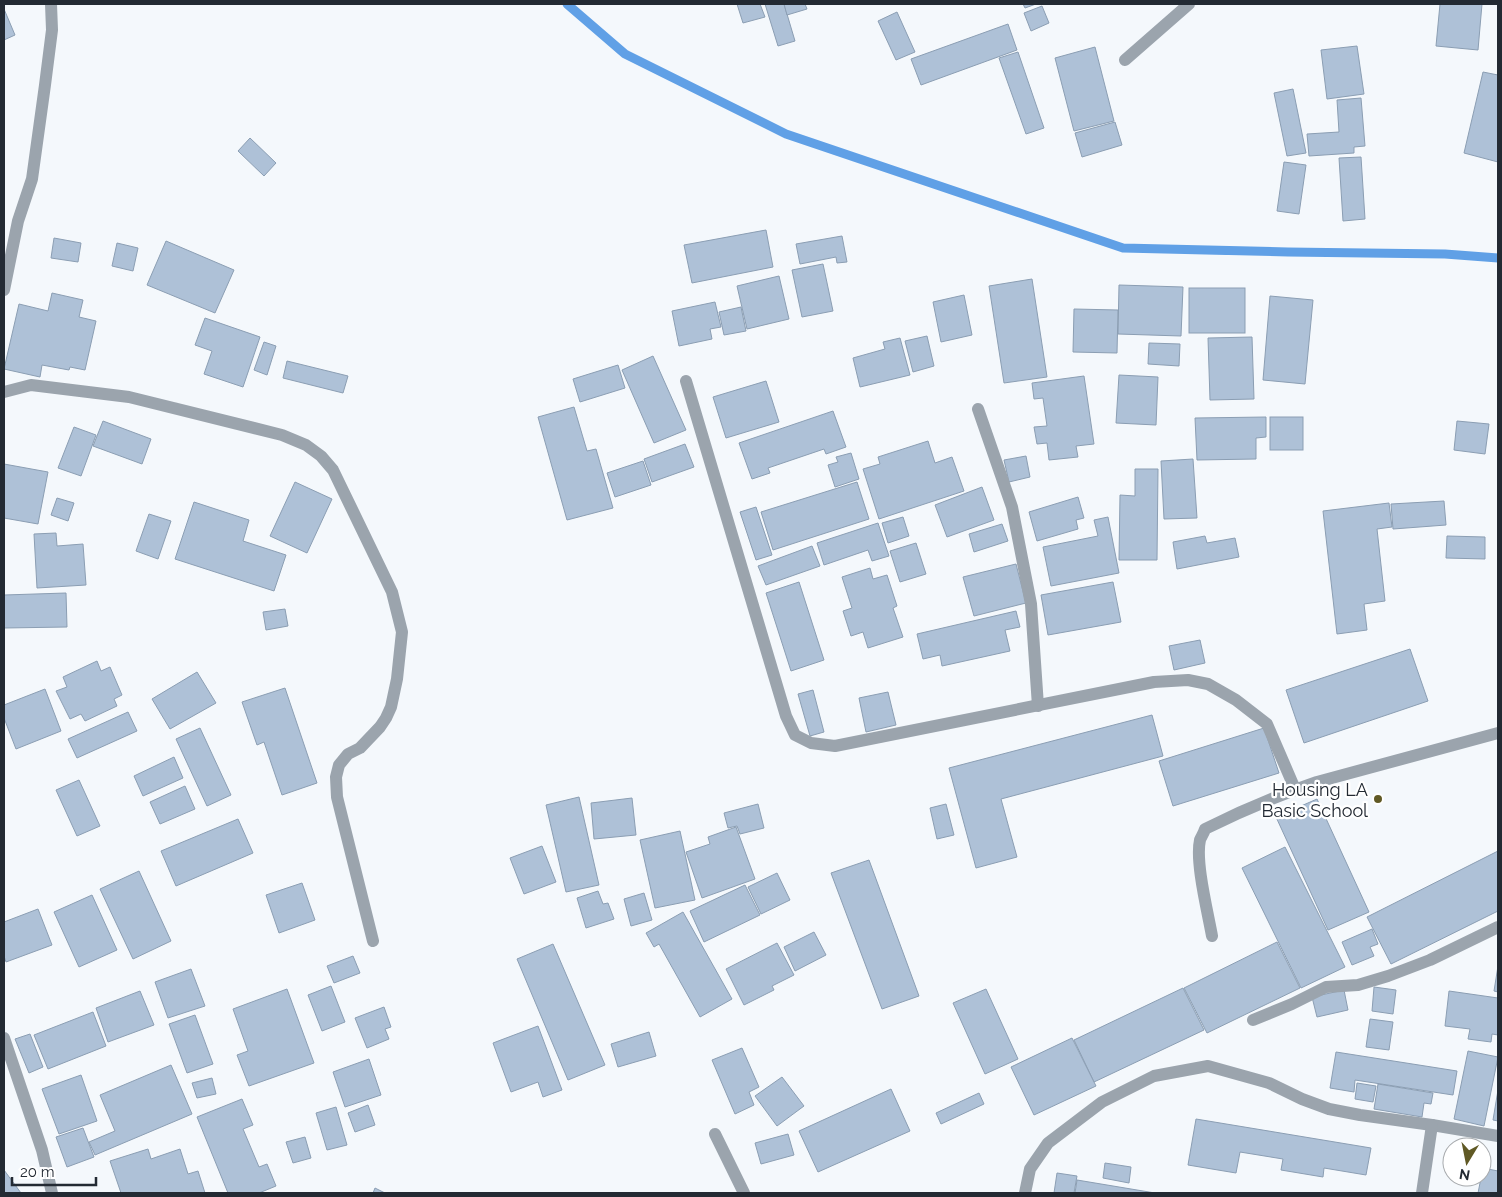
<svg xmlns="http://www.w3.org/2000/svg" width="1502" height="1197" font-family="Raleway,sans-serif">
<rect width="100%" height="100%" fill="#f4f8fc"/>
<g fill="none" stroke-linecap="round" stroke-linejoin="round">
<path stroke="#60a0e6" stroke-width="9" d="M567 4 625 54 786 134 1123 248 1288 252 1445 254 1498 258"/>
</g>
<g fill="#aec1d7" stroke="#8b9eb3">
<path d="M737 4H760L765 17 743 23Z"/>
<path d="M765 4H784L795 41 778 46Z"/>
<path d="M784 4H805L807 9 787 15Z"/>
<path d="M1023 4H1036L1025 8Z"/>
<path d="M1440 4H1482L1478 50 1436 46Z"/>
<path d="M1042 6 1049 23 1031 31 1024 13Z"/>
<path d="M4 9 15 35 4 40Z"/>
<path d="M897 12 915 52 896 60 878 21Z"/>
<path d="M1008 24 1017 50 921 85 911 59Z"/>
<path d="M1357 46 1364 94 1327 99 1321 50Z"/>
<path d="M1095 47 1114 121 1074 131 1055 58Z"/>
<path d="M1018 52 1044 128 1026 134 999 58Z"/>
<path d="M1483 72 1498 75V162L1464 153Z"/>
<path d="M1293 89 1306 153 1287 156 1274 93Z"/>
<path d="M1361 98 1365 146 1354 147V153L1309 156 1307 134 1339 132 1337 100Z"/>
<path d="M1115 122 1122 145 1082 157 1075 133Z"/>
<path d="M250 138 276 163 264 176 238 151Z"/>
<path d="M1361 157 1365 219 1343 221 1339 158Z"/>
<path d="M1284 162 1306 165 1299 214 1277 211Z"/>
<path d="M766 230 773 267 692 283 684 245Z"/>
<path d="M842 236 847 262 837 263 836 257 800 264 796 244Z"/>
<path d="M54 238 81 243 78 262 51 258Z"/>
<path d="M166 241 234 270 215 313 147 285Z"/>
<path d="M117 243 138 248 133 271 112 266Z"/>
<path d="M823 264 833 311 802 317 792 270Z"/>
<path d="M779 276 789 319 747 329 737 286Z"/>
<path d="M1032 279 1047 377 1004 383 989 286Z"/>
<path d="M1119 285 1183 287 1181 336 1118 334Z"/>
<rect x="1189" y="288" width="56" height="45"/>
<path d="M52 293 83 300 79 317 96 321 85 370 70 367 69 370 42 365 40 377 4 369 19 304 48 311Z"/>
<path d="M964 295 972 335 941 342 933 302Z"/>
<path d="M1270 296 1313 300 1305 384 1263 380Z"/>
<path d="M715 302 721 327 710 329 712 339 679 346 672 311Z"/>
<path d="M741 307 746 331 724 335 719 312Z"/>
<path d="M1074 309 1118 310 1117 353 1073 352Z"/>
<path d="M205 318 260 337 243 387 204 374 212 351 195 345Z"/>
<path d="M927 336 934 366 913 372 905 341Z"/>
<path d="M1252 337 1254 399 1210 400 1208 338Z"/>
<path d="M900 338 910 375 860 387 853 358 885 349 883 342Z"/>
<path d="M264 342 276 346 267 375 254 370Z"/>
<path d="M1149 343 1180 344 1179 366 1148 364Z"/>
<path d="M653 356 686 430 654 443 622 370Z"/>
<path d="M287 361 348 376 343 393 283 378Z"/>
<path d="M618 365 625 388 580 402 573 379Z"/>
<path d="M1119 375 1158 377 1156 425 1116 423Z"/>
<path d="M1084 376 1094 444 1076 446 1078 457 1049 460 1047 443 1037 444 1034 427 1047 426 1043 398 1034 399 1032 383Z"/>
<path d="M766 381 779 422 726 438 713 397Z"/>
<path d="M574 407 587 451 596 449 613 508 567 520 538 417Z"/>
<path d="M833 411 846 447 826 454 824 449 768 468 770 473 752 479 739 443Z"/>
<path d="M1266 417V437L1256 438V459L1197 460 1195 418Z"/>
<rect x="1270" y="417" width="33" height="33"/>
<path d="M103 421 151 439 142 464 93 446Z"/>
<path d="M1457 421 1489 424 1485 454 1454 450Z"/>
<path d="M74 427 96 435 81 476 58 468Z"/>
<path d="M928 441 935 463 952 457 964 491 879 519 863 469 880 464 878 457Z"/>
<path d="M685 444 694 467 652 482 644 459Z"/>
<path d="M851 453 859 479 835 487 828 465 838 462 836 457Z"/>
<path d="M1026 456 1030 477 1009 482 1004 460Z"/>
<path d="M1193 459 1197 518 1164 519 1161 461Z"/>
<path d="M643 461 651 485 615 497 607 473Z"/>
<path d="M4 464 48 472 38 524 4 518Z"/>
<path d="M1135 469H1158L1157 560H1119L1120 495 1135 496Z"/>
<path d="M295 482 332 499 307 553 270 536Z"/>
<path d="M857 482 869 519 773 550 761 512Z"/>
<path d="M982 487 994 520 947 537 935 505Z"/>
<path d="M1078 497 1084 518 1076 520 1078 529 1037 541 1029 512Z"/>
<path d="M57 498 74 503 68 521 51 515Z"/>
<path d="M1444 501 1446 525 1393 529 1391 504Z"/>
<path d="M194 502 249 520 243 541 286 555 274 591 175 559Z"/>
<path d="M1389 503 1392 527 1377 529 1385 601 1364 604 1367 630 1337 634 1323 511Z"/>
<path d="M756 507 772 555 756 560 740 512Z"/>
<path d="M149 514 171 521 158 559 136 551Z"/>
<path d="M903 517 909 536 888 543 882 523Z"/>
<path d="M1108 517 1119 573 1051 586 1043 547 1098 536 1094 520Z"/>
<path d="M878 523 889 556 872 561 868 550 824 565 817 543Z"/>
<path d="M1002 524 1008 541 974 552 969 534Z"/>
<path d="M56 533 57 546 83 544 86 585 37 588 34 534Z"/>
<path d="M1205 536 1207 543 1235 538 1239 557 1177 569 1173 542Z"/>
<path d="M1447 536 1485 537V559L1446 558Z"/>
<path d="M916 543 926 574 900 582 890 551Z"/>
<path d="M812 546 820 566 766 585 758 566Z"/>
<path d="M1016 564 1026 603 974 616 963 577Z"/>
<path d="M870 568 873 579 887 575 897 606 893 608 903 637 868 648 863 632 851 636 843 611 852 608 842 577Z"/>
<path d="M799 582 824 660 791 671 766 593Z"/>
<path d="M1113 582 1121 622 1048 635 1041 595Z"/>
<path d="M66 593 67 627 4 628V595Z"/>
<path d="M285 609 288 626 266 630 263 612Z"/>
<path d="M1016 611 1020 627 1005 630 1010 651 942 666 940 655 923 659 917 634Z"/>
<path d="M1200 640 1205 663 1174 670 1169 646Z"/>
<path d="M1410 649 1428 701 1304 743 1286 690Z"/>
<path d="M97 661 101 671 110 667 122 695 114 699 117 706 85 721 81 714 70 719 56 691 67 687 63 677Z"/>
<path d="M197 672 216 703 170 729 152 699Z"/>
<path d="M285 688 317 783 282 795 264 742 257 745 242 702Z"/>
<path d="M45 689 61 731 16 749 4 718V705Z"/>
<path d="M813 690 824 732 810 736 798 694Z"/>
<path d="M888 692 896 725 866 732 859 698Z"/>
<path d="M128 712 137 731 77 758 68 739Z"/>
<path d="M1152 715 1163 756 1001 799 1017 857 976 868 949 768Z"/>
<path d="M200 728 231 795 207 806 176 739Z"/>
<path d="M1264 728 1279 773 1173 806 1159 761Z"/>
<path d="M174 757 183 778 143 796 134 776Z"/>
<path d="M79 780 100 826 77 836 56 790Z"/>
<path d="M185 786 195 809 160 824 150 802Z"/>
<path d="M579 797 599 885 566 892 546 805Z"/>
<path d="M632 798 636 835 594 839 591 803Z"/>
<path d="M1317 799 1369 912 1328 930 1276 817Z"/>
<path d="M758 804 764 828 740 834 737 826 728 828 724 813Z"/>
<path d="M946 804 954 835 937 839 930 808Z"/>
<path d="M238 819 253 853 176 886 161 851Z"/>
<path d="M736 827 755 879 702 898 686 852 710 844 708 837Z"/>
<path d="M680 831 695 900 655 908 640 840Z"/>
<path d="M542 846 556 882 524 894 510 858Z"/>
<path d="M1285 847 1345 967 1301 988 1242 868Z"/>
<path d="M1498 851V911L1391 964 1367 917Z"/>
<path d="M869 860 919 996 882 1009 831 873Z"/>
<path d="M139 871 171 941 133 959 100 889Z"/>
<path d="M777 873 790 900 761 914 748 887Z"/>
<path d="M302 883 315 920 279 933 266 895Z"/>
<path d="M745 885 760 915 704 942 690 911Z"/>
<path d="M598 891 603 904 608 903 614 919 586 928 577 898Z"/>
<path d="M644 893 652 920 631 926 624 899Z"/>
<path d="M92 895 117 950 79 967 54 912Z"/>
<path d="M38 909 52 945 6 962 4 956V922Z"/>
<path d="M683 912 732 999 700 1017 659 944 654 947 646 933Z"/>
<path d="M1372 929 1378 944 1370 947 1374 956 1352 965 1342 942Z"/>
<path d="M814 932 826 955 795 971 784 947Z"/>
<path d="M1277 942 1300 988 1207 1033 1184 988Z"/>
<path d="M777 943 794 975 772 986 774 990 744 1005 726 969Z"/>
<path d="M553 944 605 1065 568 1080 517 959Z"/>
<path d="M353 956 360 973 334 983 327 966Z"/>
<path d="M1498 966V992L1494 991Z"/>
<path d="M191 969 205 1006 168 1018 155 982Z"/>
<path d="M331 986 345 1022 322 1031 308 995Z"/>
<path d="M1374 987 1396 990 1393 1014 1372 1011Z"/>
<path d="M1183 988 1204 1030 1094 1082 1074 1040Z"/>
<path d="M287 989 314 1063 249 1086 237 1055 248 1051 233 1009Z"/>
<path d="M986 989 1018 1059 985 1074 953 1003Z"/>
<path d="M1344 990 1348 1010 1317 1017 1312 997Z"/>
<path d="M140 991 154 1025 108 1042 96 1008Z"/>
<path d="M1449 991 1498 998V1035L1492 1034 1491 1042 1468 1039 1470 1029 1445 1026Z"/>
<path d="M384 1007 391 1027 385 1029 389 1039 367 1048 355 1018Z"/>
<path d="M93 1012 106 1046 48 1069 34 1035Z"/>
<path d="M195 1015 213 1064 187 1073 169 1024Z"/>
<path d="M1370 1019 1393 1022 1389 1050 1366 1047Z"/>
<path d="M538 1026 562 1090 543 1097 538 1082 511 1092 493 1043Z"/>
<path d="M649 1032 656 1056 618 1067 611 1044Z"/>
<path d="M30 1034 43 1067 29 1073 15 1039Z"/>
<path d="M1072 1038 1096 1086 1034 1115 1011 1067Z"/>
<path d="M742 1048 759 1087 749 1092 754 1105 735 1114 712 1060Z"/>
<path d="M1468 1051 1498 1057 1484 1126 1454 1119Z"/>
<path d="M1336 1052 1457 1071 1453 1095 1355 1080 1354 1092 1330 1088Z"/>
<path d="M369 1059 381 1095 345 1107 333 1072Z"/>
<path d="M171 1065 192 1114 95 1155 89 1142 115 1131 100 1095Z"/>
<path d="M81 1075 97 1121 59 1134 42 1089Z"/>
<path d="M782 1077 804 1106 777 1126 755 1096Z"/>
<path d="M212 1078 216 1094 197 1098 192 1083Z"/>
<path d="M1357 1083 1376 1086 1373 1102 1355 1099Z"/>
<path d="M1378 1084 1433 1093 1431 1104 1424 1103 1422 1117 1374 1109Z"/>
<path d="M891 1089 910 1131 818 1172 799 1131Z"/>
<path d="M1498 1090V1121L1493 1120Z"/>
<path d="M979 1093 984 1104 941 1124 936 1113Z"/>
<path d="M242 1099 253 1125 243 1129 259 1167 267 1164 276 1186 259 1193H228L197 1117Z"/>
<path d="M368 1105 375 1125 355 1132 348 1113Z"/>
<path d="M336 1107 347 1145 327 1150 316 1113Z"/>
<path d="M1196 1119 1371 1148 1366 1175 1324 1168 1323 1177 1281 1170 1283 1159 1240 1152 1236 1173 1188 1165Z"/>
<path d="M83 1128 94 1157 67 1167 56 1137Z"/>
<path d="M788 1134 794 1155 761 1164 755 1143Z"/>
<path d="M305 1137 311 1158 293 1163 286 1142Z"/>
<path d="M148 1149 151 1159 180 1149 188 1174 198 1171 205 1193H121L110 1161Z"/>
<path d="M1105 1163 1131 1167 1129 1183 1103 1178Z"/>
<path d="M1483 1168 1498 1171V1193H1478Z"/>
<path d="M4 1170 21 1193H4Z"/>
<path d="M1057 1173 1077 1176 1074 1193H1054Z"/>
<path d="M1077 1180 1155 1193H1075Z"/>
<path d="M375 1188 385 1193H373Z"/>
</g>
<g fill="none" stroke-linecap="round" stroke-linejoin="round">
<g stroke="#9ba4ad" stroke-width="12">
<path d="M1125 60 1189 4"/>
<path d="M4 290 18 221 32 179 45 85 52 30 51 4"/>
<path d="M686 381 786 716 795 735 811 743 835 746 1154 682 1188 680 1208 684 1236 700 1267 724 1295 789"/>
<path d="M4 392 31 385 129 397 282 435 306 445 321 456 333 470 392 592 402 632 397 679 391 707 386 718 380 727 360 748 348 754 339 765 336 777 337 797 373 941"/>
<path d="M978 409 1012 507 1031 604 1038 706"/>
<path d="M1212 936C1208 913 1195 862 1200 840 1201 837 1204 833 1205 829 1241 811 1279 795 1317 782L1498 733"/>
<path d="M1253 1020 1292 1004 1326 987 1358 985 1388 976 1430 960 1498 927"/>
<path d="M4 1038 42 1150 52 1193"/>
<path d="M715 1134 744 1193"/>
<path d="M1025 1193 1030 1169 1048 1143 1102 1102 1154 1076 1208 1066 1269 1083 1302 1099 1329 1109 1360 1115 1432 1125 1498 1136"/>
<path d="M1422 1193 1432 1125"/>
</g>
</g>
<circle fill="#605925" stroke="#fff" stroke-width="2" cx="1378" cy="799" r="5"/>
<g text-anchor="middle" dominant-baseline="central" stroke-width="4.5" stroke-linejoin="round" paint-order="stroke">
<g font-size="18" fill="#232a33" stroke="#fff" text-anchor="end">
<text x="1368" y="789">Housing LA<tspan x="1368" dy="21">Basic School</tspan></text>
</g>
</g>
<rect width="1502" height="1197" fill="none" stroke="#232a33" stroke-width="10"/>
<g transform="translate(1467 1162) rotate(190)"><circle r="24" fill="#ffffff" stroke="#a7aaad"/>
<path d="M0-4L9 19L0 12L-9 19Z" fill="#605925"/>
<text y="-8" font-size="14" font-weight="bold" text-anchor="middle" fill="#232a33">N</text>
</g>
<path d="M12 1177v8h84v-8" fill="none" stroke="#232a33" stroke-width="2.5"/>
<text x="20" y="1177" font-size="15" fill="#232a33" stroke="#ffffff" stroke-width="4" paint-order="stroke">20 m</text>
</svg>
